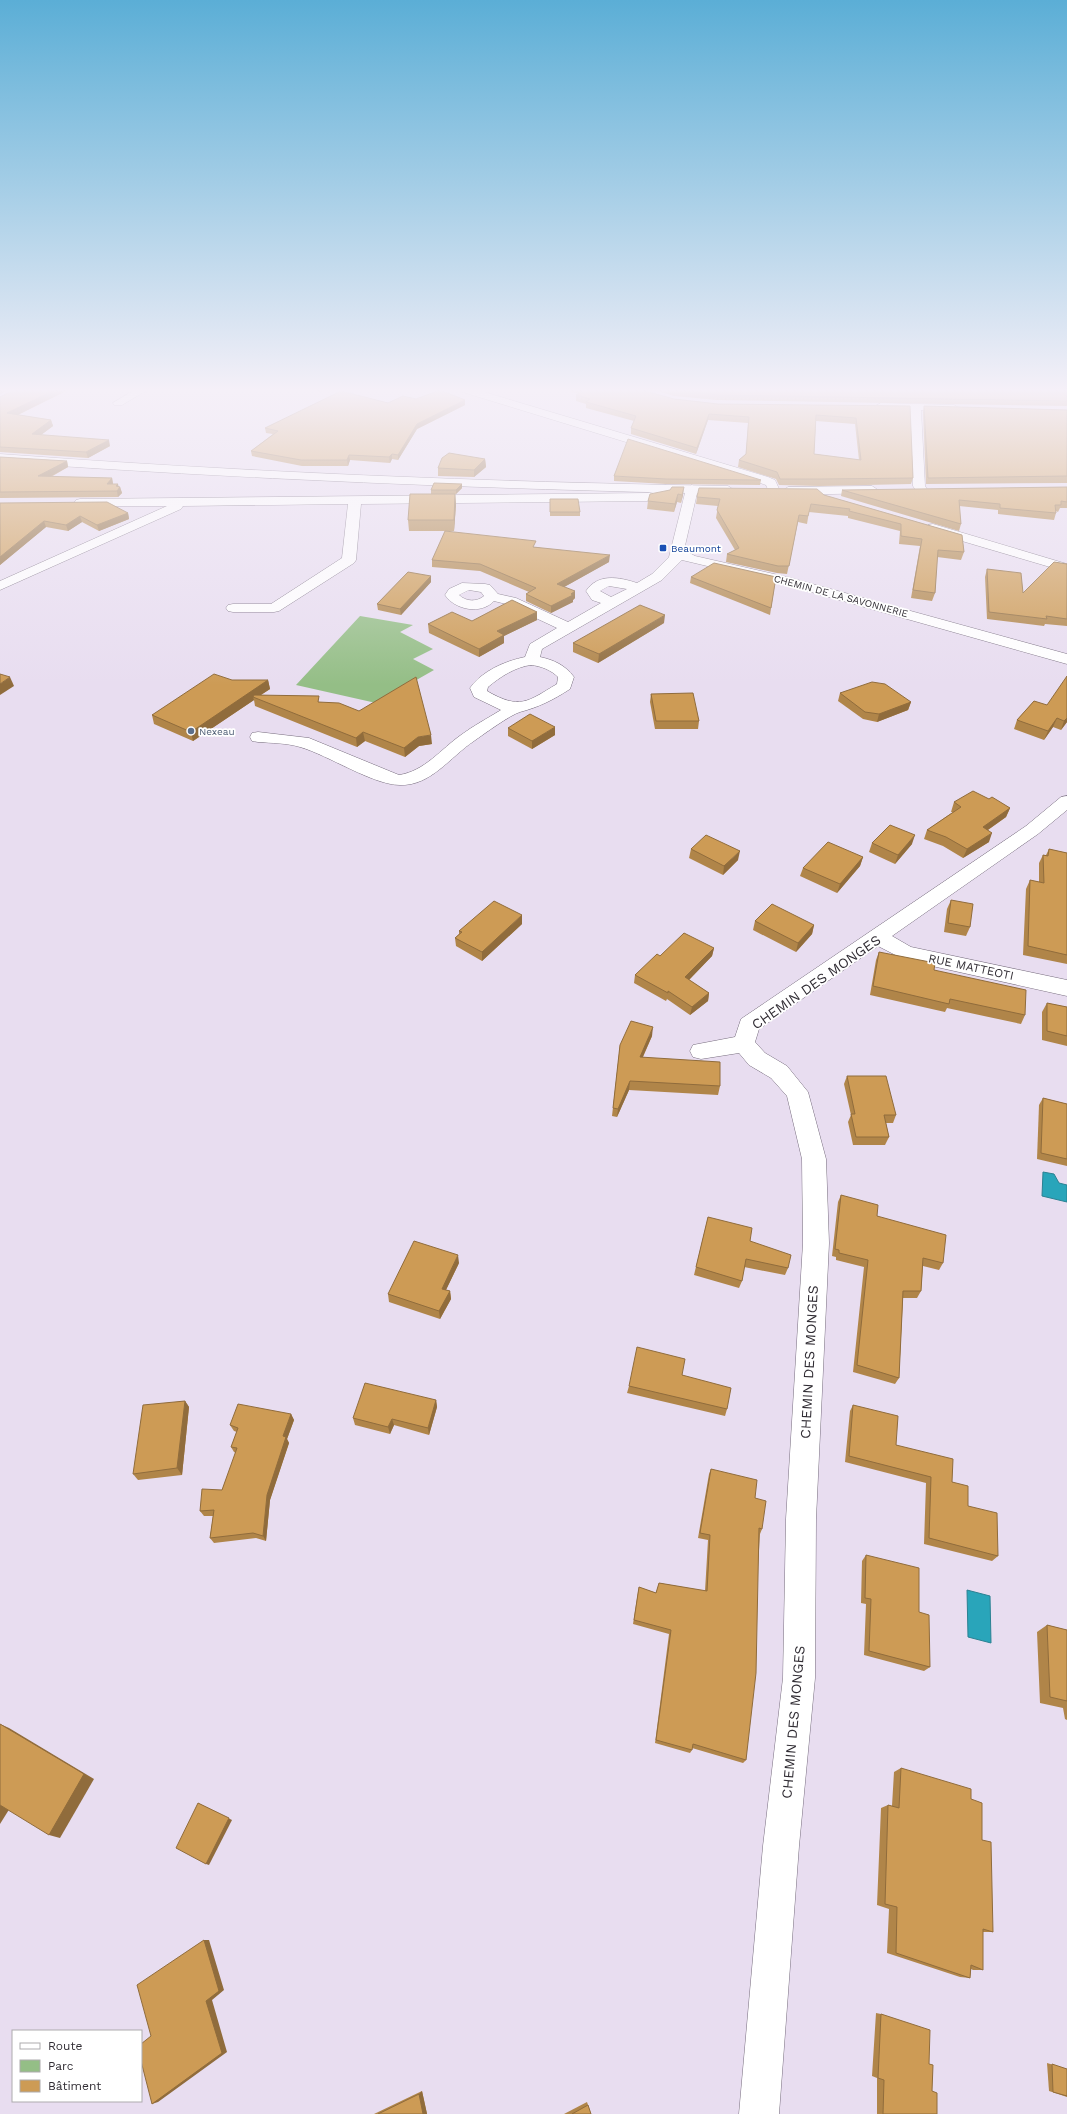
<svg xmlns="http://www.w3.org/2000/svg" width="1067" height="2114" font-family="'Work Sans',sans-serif">
<rect width="100%" height="100%" fill="#e8ddf0"/>
<path fill="#94be86" d="M360 616 413 625 400 632 433 649 413 659 434 670 376 703 296 685Z"/>
<g fill="#29a5ba" stroke="#2b8192">
<path d="M1043 1172 1054 1174 1059 1183 1067 1185V1202L1042 1196Z"/>
<path d="M967 1590 990 1596 991 1643 968 1637Z"/>
</g>
<g fill="none" stroke-linecap="round" stroke-linejoin="round">
<g stroke="#776d7e" stroke-width="1">
<g id="minor">
<path d="M136 389H149L122 405H114L113 403Z"/>
<path d="M458 389H474L768 477 775 480 780 491 774 495 770 494 766 485 760 483 459 391Z"/>
<path d="M881 403 954 405 959 408 954 411 921 410 925 486 927 489 925 492H917L913 486 910 410 877 408 876 406Z"/>
<path d="M666 485 672 489 669 497 648 501 361 504 356 560 354 563 279 611 274 612H233L228 611 226 608 228 605 233 604H271L342 558 348 504 183 506 181 509 0 590V581L167 506H76L74 503 76 500 80 499 648 493 659 491 662 486Z"/>
<path d="M692 485 698 489 684 550 695 556 787 577 1067 654V664L779 583 682 560 662 580 542 649 540 657C554 660 565 665 574 677L570 689C553 700 539 707 520 712 510 715 484 734 474 741 450 757 431 786 400 785 373 785 328 755 300 747 287 743 271 743 258 742L252 741 250 737 252 733 258 732 309 738 399 775C425 771 441 749 461 735 473 726 488 718 501 710L474 697 470 688C482 671 505 661 525 657L530 644 557 628 506 604 494 601C481 615 455 610 445 595L449 589 462 583 485 584 490 585 498 594 516 598 568 622 601 603 592 600 586 591C598 573 619 577 637 583L652 574 669 557 686 489ZM609 586 627 589 611 597 600 591ZM469 590 481 592 484 596C477 602 466 602 459 595ZM531 665C541 666 551 670 558 677L557 684C527 702 520 710 487 691L488 687C500 677 515 667 531 665Z"/>
<path d="M933 524 1067 564V572L928 531 927 528 928 525Z"/>
<path d="M1067 796V810L1038 834 892 936 911 947 1067 980V996L905 960 878 946 759 1029 755 1042 765 1053 787 1066 808 1092 826 1159 829 1243 816 1519 815 1678 799 1846 779 2114H739L763 1846 783 1678 786 1519 803 1243 802 1159 787 1096 771 1078 749 1065 739 1053 701 1059 693 1057 690 1051 693 1045 735 1037 741 1019 1026 826 1061 797Z"/>
</g>
</g>
<g stroke="#776d7e" stroke-width="1">
<g id="major">
<path d="M0 454C242 472 485 482 728 486L734 490 728 494C485 489 242 479 0 462Z"/>
<path d="M872 486 878 490 876 493 788 495 782 491 788 487Z"/>
</g>
</g>
<use href="#minor" fill="#fff" fill-rule="evenodd"/>
<use href="#major" fill="#fff" fill-rule="evenodd"/>
</g>
<g fill="#b08549" fill-rule="evenodd">
<path d="M16 389H70L18 415 51 420 53 426 41 435 110 446 88 458 0 452V453V397Z"/>
<path d="M308 389H327L321 392Z"/>
<path d="M562 389H638L674 399 718 404 910 406 913 478 911 484 820 486 779 485 776 479 738 467 739 460 746 454 748 423 708 420 696 454 631 434V428L634 421 586 408V404L576 401V395L579 394ZM816 421 855 424 859 460 814 454Z"/>
<path d="M651 389H1055L1067 390V406L717 400 674 396Z"/>
<path d="M416 399 465 400V405L417 429 398 460 392 459 390 463 350 460 348 466H302L252 456 251 451 273 434 266 433 265 428Z"/>
<path d="M924 406 1067 410V483L926 484 923 412Z"/>
<path d="M0 457 67 461 68 467 51 477 112 478 113 484H118V487H120L122 493 118 497 0 498Z"/>
<path d="M485 459 486 467 474 477 438 476V468Z"/>
<path d="M614 476 761 480 760 485 666 484 614 481Z"/>
<path d="M1067 487V508H1060L1058 512 1056 511V513L1054 520 998 514V510L959 506 961 524 959 531 841 496 842 490Z"/>
<path d="M462 488 456 494H431V490Z"/>
<path d="M670 490 683 495 681 503 677 502 674 512 647 509 648 501Z"/>
<path d="M455 494 456 505 454 531H409L408 520Z"/>
<path d="M824 495 962 535 964 552 961 560 937 557 935 593 932 601 911 598 920 546 899 544 900 531 848 518V516L809 512 807 524 798 522 787 574 777 573 726 562 727 554 735 550 716 518 718 506 696 504 697 497Z"/>
<path d="M550 499 580 512V516H550Z"/>
<path d="M0 503 128 513 129 519 99 531 82 522 68 531 46 527 0 565Z"/>
<path d="M536 547 609 562 564 587 575 598 573 600V602L551 613 526 601V594L529 592 480 571 432 567V560Z"/>
<path d="M1067 564V626L1045 624 1044 626 987 619 985 577 987 569 1023 593Z"/>
<path d="M431 576V582L401 615 378 610 377 604Z"/>
<path d="M691 577H776L770 615 690 583Z"/>
<path d="M537 612V620L504 636V643L479 657 429 633 428 624 472 621Z"/>
<path d="M664 623 598 663 573 652V643Z"/>
<path d="M232 680H268L270 689 261 695 320 702 432 744 419 746 405 757 365 741 357 747 255 706 254 700 193 741 154 724 152 715Z"/>
<path d="M840 693 911 702 908 710 877 722 863 719 838 701Z"/>
<path d="M651 694 699 721 698 729H655L650 702Z"/>
<path d="M1034 701 1067 722 1061 730 1053 727 1044 740 1014 729 1017 720Z"/>
<path d="M508 728 555 735 532 749 508 736Z"/>
<path d="M989 799 1010 808 1006 817 988 830 989 842 963 858 943 846 924 839 927 830 953 812H951L954 802Z"/>
<path d="M872 843 912 844 895 864 869 852Z"/>
<path d="M691 849 738 860 723 875 689 858Z"/>
<path d="M1049 849 1067 853V964L1023 955 1026 889 1030 880 1039 882V863L1043 855H1046Z"/>
<path d="M863 857 860 866 837 893 800 876 803 868Z"/>
<path d="M951 900 970 927 966 936 944 932 947 909Z"/>
<path d="M755 921 814 925 812 934 796 952 753 930Z"/>
<path d="M522 924 482 961 456 946 455 938 459 934V931Z"/>
<path d="M714 948 712 956 689 980 709 993 708 1001 690 1015 667 999 666 1001 634 983 635 975 660 956Z"/>
<path d="M879 952 934 970 1025 1015 1021 1024 947 1008 945 1012 870 995 876 960Z"/>
<path d="M1047 1003 1067 1007V1046L1042 1040V1012Z"/>
<path d="M652 1036 643 1057 720 1086 718 1095 629 1090 617 1117 612 1116 620 1045Z"/>
<path d="M847 1076 896 1115 893 1123H886L889 1137 885 1145H853L848 1122 851 1115 844 1084Z"/>
<path d="M1043 1098 1067 1104V1166L1037 1159 1039 1105Z"/>
<path d="M841 1195 877 1216 943 1263 939 1270 923 1266 921 1291 917 1298H903L899 1378 895 1384 853 1372 864 1267 836 1260V1257L832 1256 838 1202Z"/>
<path d="M708 1217 750 1241 788 1268 785 1275 744 1267 742 1281 739 1288 694 1275Z"/>
<path d="M459 1263 446 1290 450 1291 451 1299 440 1319 389 1302 388 1294Z"/>
<path d="M682 1375 727 1409 725 1416 627 1393 629 1386Z"/>
<path d="M436 1400 437 1407 429 1435 394 1425 390 1434 355 1425 353 1418Z"/>
<path d="M185 1401 189 1407 182 1475 138 1480 133 1474Z"/>
<path d="M853 1405 896 1445 952 1482 998 1556 992 1561 924 1544 926 1483 845 1462 850 1411Z"/>
<path d="M291 1414 294 1420 287 1439 289 1443 270 1500 266 1541 256 1538 214 1543 210 1538 213 1516H204L200 1511 222 1490 236 1453 234 1452 231 1447 237 1432 234 1431 230 1425Z"/>
<path d="M711 1469 755 1498 762 1529 760 1534 746 1760 743 1763 692 1748V1750L690 1753 655 1743 669 1634 633 1624 638 1592 639 1587 656 1593 659 1583 705 1591 708 1540 698 1538 709 1474Z"/>
<path d="M866 1555 919 1612 930 1667 924 1671 864 1655 866 1604 861 1603 862 1561Z"/>
<path d="M1047 1625 1067 1630V1720L1065 1719 1063 1708 1040 1703 1037 1632Z"/>
<path d="M901 1768 971 1799 982 1840 993 1932H983V1970H973L971 1969 970 1978 960 1977 887 1953 889 1909 877 1905 881 1808 888 1805 892 1806 894 1772Z"/>
<path d="M876 2013 881 2014 929 2064 932 2091 937 2114H877V2078L872 2076Z"/>
<path d="M1047 2063 1067 2069V2097L1049 2091Z"/>
<path d="M422 2091 427 2114H374Z"/>
<path d="M587 2102 591 2114H564Z"/>
</g>
<g fill="#906c3c">
<path d="M0 389H11L0 394Z"/>
<path d="M57 389H70L9 419 7 413Z"/>
<path d="M321 389H327L321 392Z"/>
<path d="M465 400V405L417 429 398 460V455L417 424Z"/>
<path d="M709 414 708 420 696 454 697 448Z"/>
<path d="M51 420 53 426 34 440 32 434Z"/>
<path d="M109 440 110 446 88 458 86 452Z"/>
<path d="M392 454V459L390 463 389 457Z"/>
<path d="M349 455 350 460 348 466 347 460Z"/>
<path d="M485 459 486 467 474 477V470Z"/>
<path d="M67 461 68 467 40 482 38 476Z"/>
<path d="M112 478 113 484H107Z"/>
<path d="M118 484 119 488 120 487 122 493 118 497 116 486Z"/>
<path d="M462 484V488L456 494V490Z"/>
<path d="M684 487 683 495 681 503 682 495Z"/>
<path d="M455 494 456 505 454 531V520Z"/>
<path d="M678 494 677 502 674 512 675 504Z"/>
<path d="M128 513 129 519 99 531 97 525Z"/>
<path d="M80 516 82 522 68 531 66 525Z"/>
<path d="M44 521 46 527 0 565V557Z"/>
<path d="M610 555 609 562 557 591V584Z"/>
<path d="M431 576V582L401 615 400 609Z"/>
<path d="M575 591V598L573 600V602L551 613V606Z"/>
<path d="M537 612V620L504 636V643L479 657V649L497 631Z"/>
<path d="M665 615 664 623 598 663 599 654Z"/>
<path d="M10 677 14 686 0 695V684Z"/>
<path d="M268 680 270 689 256 698 253 697 254 700 193 741 191 732Z"/>
<path d="M911 702 908 710 877 722 879 714Z"/>
<path d="M1057 718 1053 727 1044 740 1048 731Z"/>
<path d="M1067 718V722L1061 730 1064 721Z"/>
<path d="M555 727V735L532 749V741Z"/>
<path d="M363 732 365 741 357 747 356 738Z"/>
<path d="M431 735 432 744 419 746 405 757 404 748 418 737Z"/>
<path d="M1010 808 1006 817 979 836 983 827Z"/>
<path d="M992 833 989 842 963 858 967 849Z"/>
<path d="M915 835 912 844 895 864 898 855Z"/>
<path d="M740 851 738 860 723 875 724 866Z"/>
<path d="M863 857 860 866 837 893 840 884Z"/>
<path d="M522 915V924L482 961V952Z"/>
<path d="M814 925 812 934 796 952 798 943Z"/>
<path d="M714 948 712 956 684 985 685 977Z"/>
<path d="M709 993 708 1001 690 1015 692 1007Z"/>
<path d="M653 1027 652 1036 639 1065 640 1057Z"/>
<path d="M630 1081 629 1090 617 1117 618 1109Z"/>
<path d="M458 1255 459 1263 443 1296 442 1289Z"/>
<path d="M450 1291 451 1299 440 1319 439 1311Z"/>
<path d="M436 1400 437 1407 429 1435 428 1428Z"/>
<path d="M185 1401 189 1407 182 1475 177 1468Z"/>
<path d="M291 1414 294 1420 287 1439 289 1443 270 1500 266 1541 263 1536 267 1495 283 1436Z"/>
<path d="M392 1419 394 1425 390 1434 388 1427Z"/>
<path d="M0 1724 9 1728 94 1779 60 1838 49 1835Z"/>
<path d="M198 1803 232 1820 209 1865 206 1864Z"/>
<path d="M0 1805 10 1808 0 1824Z"/>
<path d="M204 1940H209L224 1990 212 2000 227 2052 158 2102 152 2104 206 2001Z"/>
<path d="M422 2091 427 2114H423L419 2094Z"/>
</g>
<g fill="#cd9b55" stroke="#906c3c" fill-rule="evenodd">
<path d="M16 389H57L7 413 51 420 32 434 109 440 86 452 0 447V397Z"/>
<path d="M583 389H638L674 399 718 404 910 406 913 478 821 479H780L777 472 739 460 746 454 749 417 709 414 697 448 631 428 636 416 586 402 590 399 576 395 586 390ZM816 415 856 418 861 460 814 454Z"/>
<path d="M672 389H1055L1067 390V401L718 395Z"/>
<path d="M440 390 465 400 417 424 398 455 392 454 389 457 349 455 347 460H301L251 451 278 431 265 428 341 391 388 403 403 396 416 399Z"/>
<path d="M924 406 1067 410V476L928 478Z"/>
<path d="M628 439 761 480 666 479 614 476Z"/>
<path d="M449 453 485 459 474 470 438 468 442 458Z"/>
<path d="M0 457 67 461 38 476 112 478 107 484H118L116 486 120 487 117 491 0 492Z"/>
<path d="M434 483 462 484 456 490H431Z"/>
<path d="M672 487H684L682 495 678 494 675 504 648 501 650 494 670 490Z"/>
<path d="M1067 487V502L1061 501V505H1055L1056 513 1000 508V504L959 500 961 524 842 490Z"/>
<path d="M699 488 817 489 824 495 962 535 964 552 938 550 935 593 913 590 922 539 901 536V524L849 511 850 509 811 504 808 516 799 515 789 566H778L727 554 739 548 717 510 720 499 697 497Z"/>
<path d="M410 494H455L454 520H408Z"/>
<path d="M550 499H578L580 512H550Z"/>
<path d="M107 502 128 513 97 525 80 516 66 525 44 521 0 557V503Z"/>
<path d="M445 531 536 541 533 547 610 555 557 584 575 591 571 594 573 595 551 606 526 594 536 588 480 564 432 560Z"/>
<path d="M1054 562 1067 564V619L1046 616 1047 619 989 612 987 569 1021 573 1023 593Z"/>
<path d="M714 563 776 577 771 608 691 577Z"/>
<path d="M408 572 431 576 400 609 377 604Z"/>
<path d="M512 600 537 612 497 631 504 635 479 649 428 624 452 612 472 621Z"/>
<path d="M640 605 665 615 599 654 573 643Z"/>
<path d="M0 674 10 677 0 684Z"/>
<path d="M214 674 232 680H268L191 732 152 715Z"/>
<path d="M1067 676V718L1064 721 1057 718 1048 731 1017 720 1034 701 1047 705Z"/>
<path d="M416 677 431 735 418 737 404 748 363 732 356 738 253 697 254 695 319 696 318 702 339 703 359 711Z"/>
<path d="M872 682 885 684 911 702 879 714 865 712 840 693Z"/>
<path d="M693 693 699 721H656L651 694Z"/>
<path d="M530 714 555 727 532 741 508 728Z"/>
<path d="M973 791 989 799 992 797 1010 808 983 827 992 833 967 849 946 837 927 830 961 807 954 802Z"/>
<path d="M890 825 915 835 898 855 872 843Z"/>
<path d="M706 835 740 851 724 866 691 849Z"/>
<path d="M828 842 863 857 840 884 803 868Z"/>
<path d="M1049 849 1067 853V955L1028 946 1030 880 1044 883 1043 855 1048 856Z"/>
<path d="M951 900 973 904 970 927 948 923Z"/>
<path d="M494 901 522 915 482 952 455 938 462 932 459 931Z"/>
<path d="M772 904 814 925 798 943 755 921Z"/>
<path d="M684 933 714 948 685 977 709 993 692 1007 668 991V993L635 975 657 954 660 956Z"/>
<path d="M879 952 935 963 934 970 1026 990 1025 1015 950 999 949 1004 873 986Z"/>
<path d="M1047 1003 1067 1007V1036L1047 1031Z"/>
<path d="M631 1021 653 1027 640 1057 720 1062V1086L630 1081 618 1109 613 1108 620 1045Z"/>
<path d="M847 1076H886L896 1115H884L889 1137H856L851 1114H855Z"/>
<path d="M1043 1098 1067 1104V1159L1041 1153Z"/>
<path d="M841 1195 878 1205 877 1216 946 1235 943 1263 923 1258 921 1291H903L899 1378 857 1365 868 1260 839 1253V1250L835 1249Z"/>
<path d="M708 1217 752 1228 750 1241 791 1255 788 1268 746 1259 742 1281 696 1267Z"/>
<path d="M414 1241 458 1255 442 1289 450 1291 439 1311 388 1294Z"/>
<path d="M637 1347 685 1359 682 1375 731 1388 727 1409 629 1386Z"/>
<path d="M365 1383 436 1400 428 1428 392 1419 388 1427 353 1418Z"/>
<path d="M185 1401 177 1468 133 1474 143 1405Z"/>
<path d="M238 1404 291 1414 283 1436 286 1437 267 1495 263 1536 253 1533 210 1538 214 1510 200 1511 202 1489 222 1490 237 1448 231 1447 238 1428 230 1425Z"/>
<path d="M853 1405 898 1416 896 1445 953 1459 952 1482 968 1486V1506L997 1513 998 1556 929 1538 931 1477 849 1456Z"/>
<path d="M711 1469 757 1480 755 1498 766 1501 762 1529 759 1528 756 1673 746 1760 693 1744 692 1750 656 1740 671 1630 634 1620 639 1587 656 1593 659 1583 707 1591 710 1535 700 1533Z"/>
<path d="M866 1555 919 1568V1612L929 1615 930 1667 869 1651 871 1599 865 1598Z"/>
<path d="M1047 1625 1067 1630V1701L1050 1697Z"/>
<path d="M0 1724 84 1774 49 1835 0 1805Z"/>
<path d="M901 1768 971 1789V1799L982 1803V1840L991 1842 993 1932 983 1929V1970L971 1965 970 1978 896 1953 897 1907 885 1904 888 1805 899 1808Z"/>
<path d="M198 1803 229 1818 206 1864 176 1848Z"/>
<path d="M204 1940 219 1991 206 2001 222 2053 152 2104 141 2061V2044L151 2036 137 1985Z"/>
<path d="M881 2014 930 2030 929 2064 933 2065 932 2091 937 2093V2114H883L884 2080 878 2078Z"/>
<path d="M1052 2064 1067 2069V2096L1053 2092Z"/>
<path d="M419 2094 423 2114H378Z"/>
<path d="M588 2105 591 2114H572Z"/>
</g>
<linearGradient id="sky" x2="0" y2="1"><stop stop-color="#5baed6"/><stop offset="0.57" stop-color="#f5f0f8"/><stop offset="1" stop-color="#f5f0f8" stop-opacity="0"/></linearGradient>
<rect width="1067" height="685" fill="url(#sky)"/>
<rect fill="#1a4fb4" stroke="#fff" stroke-width="1.5" x="659" y="544" width="8" height="8" rx="2"/>
<circle fill="#5c6f8a" stroke="#fff" stroke-width="1.5" cx="191" cy="731" r="4"/>
<g text-anchor="middle" dominant-baseline="central" stroke-width="3.5" stroke-linejoin="round" paint-order="stroke">
<g font-size="10" fill="#164399" stroke="#fff" text-anchor="start">
<text x="671" y="548">Beaumont</text>
</g>
<g font-size="10" fill="#312d34" stroke="#fff">
<text transform="translate(841 596) rotate(15)">CHEMIN DE LA SAVONNERIE</text>
</g>
<g font-size="10" fill="#4e5e75" stroke="#fff" text-anchor="start">
<text x="199" y="731">Nexeau</text>
</g>
<g font-size="12" fill="#312d34" stroke="#fff">
<text transform="translate(971 967) rotate(12)">RUE MATTEOTI</text>
</g>
<g font-size="14" fill="#312d34" stroke="#fff">
<text transform="translate(816 982) rotate(-35)">CHEMIN DES MONGES</text>
<text transform="translate(809 1362) rotate(-87)">CHEMIN DES MONGES</text>
<text transform="translate(793 1722) rotate(-85)">CHEMIN DES MONGES</text>
</g>
</g>
<rect x="12" y="2030" width="130" height="72" fill="#ffffff" stroke="#adabae"/>
<rect x="20" y="2043" width="20" height="6" fill="#ffffff" stroke="#adabae"/>
<text x="48" y="2050" font-size="12" fill="#312d34">Route</text>
<rect x="20" y="2060" width="20" height="12" fill="#94be86" stroke="#adabae"/>
<text x="48" y="2070" font-size="12" fill="#312d34">Parc</text>
<rect x="20" y="2080" width="20" height="12" fill="#cd9b55" stroke="#adabae"/>
<text x="48" y="2090" font-size="12" fill="#312d34">Bâtiment</text>
</svg>
